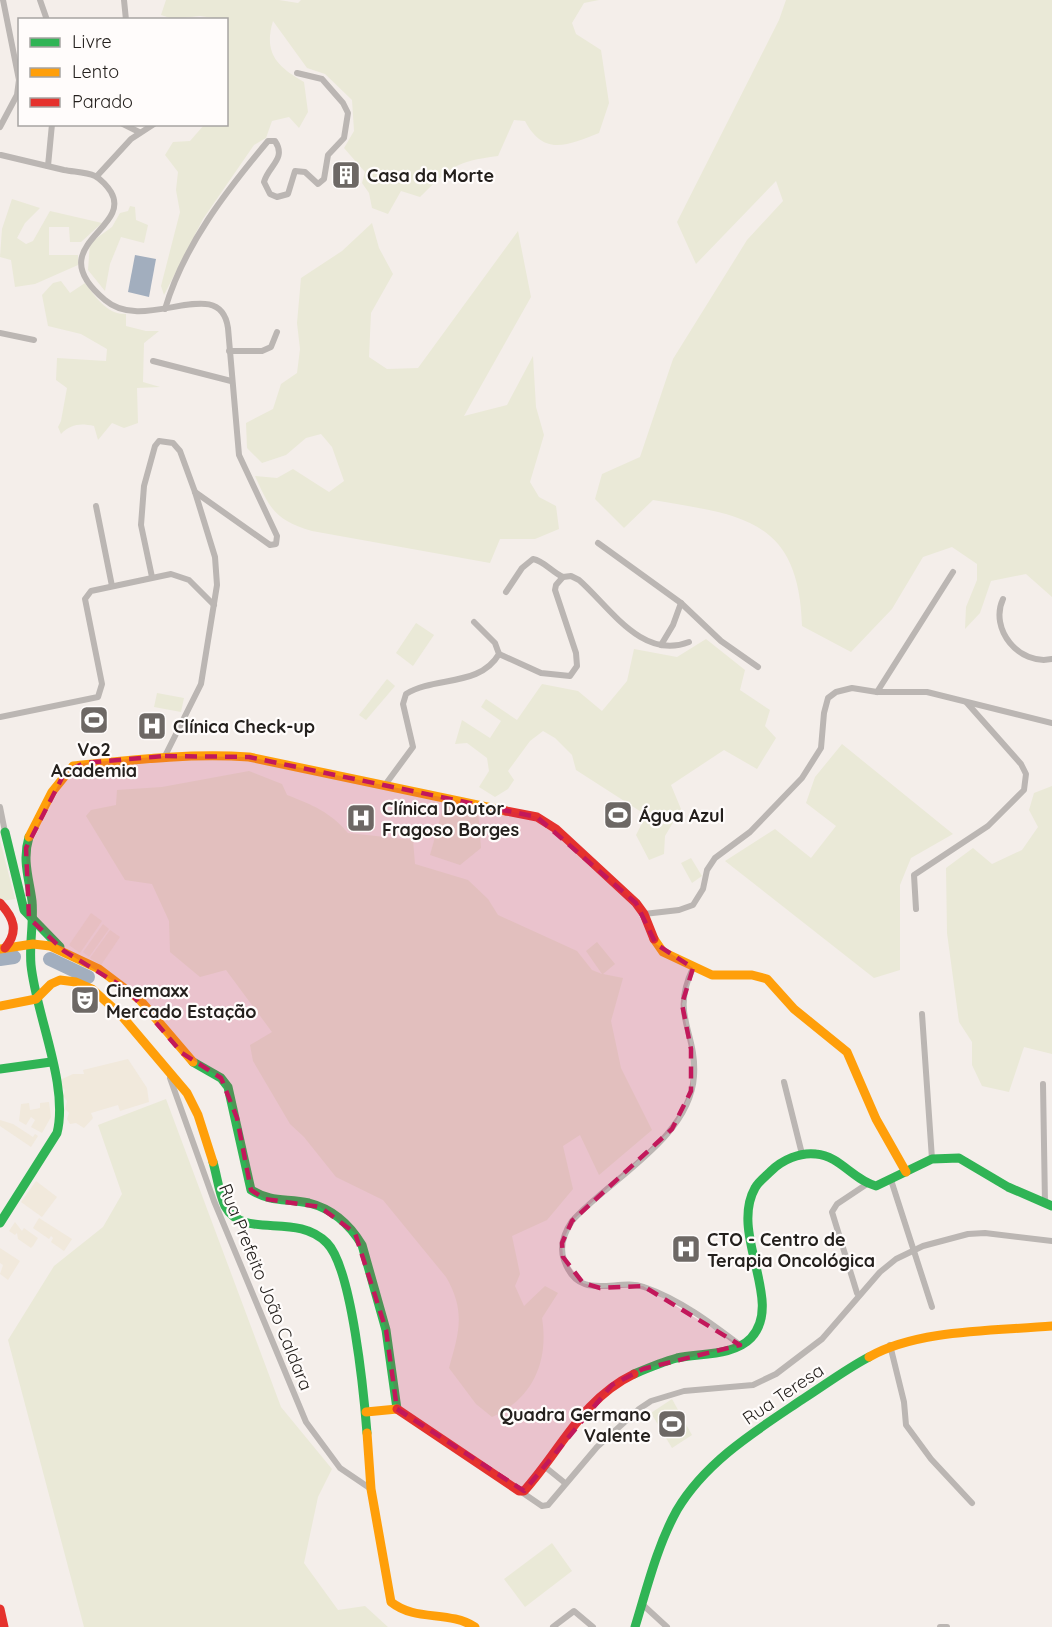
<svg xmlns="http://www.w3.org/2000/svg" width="1052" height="1627" font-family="Quicksand,sans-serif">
<rect width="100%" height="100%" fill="#f4eeea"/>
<g fill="#f1e9dc">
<path d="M91 913 102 921 80 953 69 945Z"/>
<path d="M103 924 109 929 89 957 83 952Z"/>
<path d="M110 930 120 937 101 965 90 958Z"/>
<path d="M128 1059 147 1088 149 1102 120 1111 118 1105 91 1113 93 1118 84 1128 76 1123 70 1124 67 1119 69 1113 65 1109 67 1101 63 1096 65 1090 62 1087V1079L73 1074H84L83 1070Z"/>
<path d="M49 1102 51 1117 42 1133 31 1127 35 1120 31 1117 26 1125 19 1121 21 1104 29 1103 30 1110 40 1108V1103Z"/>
<path d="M0 1120 13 1124 33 1137 35 1134 38 1136 31 1147 0 1126Z"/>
<path d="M36 1181 57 1197 42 1217 21 1202Z"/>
<path d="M39 1218 72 1239 64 1251 51 1242 53 1238 51 1236 49 1239 33 1228Z"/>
<path d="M15 1222 22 1231 24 1228 38 1238 33 1246 31 1248 18 1239 17 1233 15 1235 9 1231Z"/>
<path d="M0 1248 20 1261 8 1280 0 1274 3 1265 0 1263Z"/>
</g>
<g fill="#eae9d7">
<path d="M166 0H279L298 3 301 0H599L584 3 572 23 576 34 601 50 609 103 599 133C568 145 544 157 525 121L514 120 498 156C454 162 452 166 420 197L401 191 388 214 372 208 369 193 362 183 365 172 344 148 354 131 352 100 325 74 307 68 273 21C263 54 278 67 304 82L308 112 299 128 289 117 272 121 266 138 254 145 203 219 164 295 161 286 180 212 176 190 178 172 165 155 173 142 190 141 204 125 226 124V20L200 16 173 19 161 15Z"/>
<path d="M786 0H1052V597L1026 574 991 581 980 613 965 629 966 607 977 580V564L952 547 923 557 892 609 851 652 802 626C799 518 741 515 653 500L624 528 595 499 602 474 640 457 673 359 747 240 783 201 776 181 696 264 677 222 779 20Z"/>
<path d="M12 199 40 208 25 223 17 238 26 244 33 241 50 211 102 223 81 242H70L69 227H49V255H78V265L35 284 15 287 11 260 0 257 2 229Z"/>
<path d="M130 206 135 207 136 220 148 225 144 243 121 237 110 264 105 291 88 270 90 243 112 227 120 213 128 211Z"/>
<path d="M372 223 379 248 393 274 371 313 369 357 387 369 418 368 518 231 531 297 464 416 507 405 533 356 536 407 544 435 530 482 539 497 556 506 559 529 535 539H500L490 563 312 531C275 520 270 509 255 476L277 478 293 469 329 492 344 481 332 447 321 434 306 438 286 455 262 463 247 448 246 423 273 409 281 384 297 373 300 349 297 323 301 278 342 251Z"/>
<path d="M61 281 70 293 85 283C95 296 107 315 126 314V326L146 331H159L144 343 143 382 160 387 137 388 138 423 124 428 112 423 98 440 94 426C80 423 71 424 61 434L58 427 61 421 67 388 56 380 57 358 106 361 107 349 81 334 48 326 42 295 53 283Z"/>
<path d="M416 623 434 635 413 666 396 653Z"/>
<path d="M706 639 745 670 740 690 770 710 765 726 776 738 757 769 724 750 671 785 681 809 665 836 664 854 649 860 636 835 646 815 576 770 572 755 555 738 543 731 530 741 508 771 514 780 508 789 495 797 479 787 489 771 487 758 467 743 455 744 462 720 490 738 501 721 481 707 486 699 517 720 542 684 578 691 602 711 627 681 634 649 677 657Z"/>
<path d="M387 679 395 686 366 720 359 715Z"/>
<path d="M157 693 184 698 181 712 154 707Z"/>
<path d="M842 744 953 834 911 858 900 885V970L874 978 725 861 775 829 811 858 836 826 806 803 815 777Z"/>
<path d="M249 771 282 784 287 795C313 805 330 812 348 833L413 840 415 864 468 880 488 899 498 915 577 951 592 970 602 974 586 951 597 942 615 964 603 974 623 978 611 1021 621 1068 652 1130 599 1175 580 1135 563 1146 573 1189 547 1220 512 1236 520 1274 515 1286 524 1306 545 1286 558 1293 542 1318C549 1361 533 1399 492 1417L476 1404 449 1368C459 1333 466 1311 446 1277L383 1200 336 1177 304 1137 290 1124 253 1061 250 1045 272 1032 226 970 200 977 170 952 169 921 152 884 125 880 86 816 91 810 116 805 117 790 162 787Z"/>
<path d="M1052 786V1054L1024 1047 1009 1092 982 1086 972 1065V1042L959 1022 947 933 946 868 973 848 992 864 1022 850 1038 827 1029 810 1034 793Z"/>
<path d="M444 805 478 810 481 848 460 865 430 855Z"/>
<path d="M0 840 15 899 2 901 0 899Z"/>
<path d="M691 858 702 876 692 883 681 863Z"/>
<path d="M166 1099 281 1407 332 1469 318 1497 304 1563 338 1610 365 1606 388 1627H84L8 1340 54 1266 103 1227 122 1194 98 1125Z"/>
<path d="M672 1399 692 1435 672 1448 651 1413Z"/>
<path d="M552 1543 572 1571 525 1607 504 1579Z"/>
</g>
<path fill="#a2aebe" d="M135 255 156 259 149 297 128 292Z"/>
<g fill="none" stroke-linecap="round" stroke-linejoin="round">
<g stroke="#a2aebe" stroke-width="14">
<path d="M0 959 14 957"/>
<path d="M50 959 88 977"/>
</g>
<g stroke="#bbb6b3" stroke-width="6">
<path d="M40 0 47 20"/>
<path d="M124 0 126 20"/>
<path d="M123 124 139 132"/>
<path d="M0 127 17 95 19 80 3 0"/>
<path d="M1 155C22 160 43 165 64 170 74 172 86 172 95 176 101 179 108 187 111 192 133 230 39 245 105 300 145 335 220 272 228 328L239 455 277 536 276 544 270 545 195 492"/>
<path d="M48 166 52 124"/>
<path d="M97 176 131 139 154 124"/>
<path d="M165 309C184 245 226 191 268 141H275C287 159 268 166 264 182L270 194 277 197 288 194 295 171 305 172 318 184 324 179 328 155 344 138 348 113 343 103 322 79 297 73"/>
<path d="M0 333 34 340"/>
<path d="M229 351H262L271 347 277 332"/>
<path d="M153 361 231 381"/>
<path d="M96 506 112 586"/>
<path d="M598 543 681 603 721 641 758 667"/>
<path d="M152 577 141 525 144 486 155 446 159 441 173 443 180 451 195 492 215 557 217 585 201 684 165 756"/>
<path d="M506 592 522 568 533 559C544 561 552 572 563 577"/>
<path d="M1003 599C989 629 1019 666 1052 659"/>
<path d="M661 645 673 625 681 603"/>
<path d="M499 654 541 673 570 676 577 666 576 653 555 590 556 585 563 577 571 576 579 580C609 606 642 661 689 642"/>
<path d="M877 692 953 572"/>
<path d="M0 717 98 697 102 684 85 599 91 591 171 574 189 580 214 605"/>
<path d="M385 785 413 747 403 704 406 694C435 676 480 687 499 654L495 643 474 622"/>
<path d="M0 807 5 832"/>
<path d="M916 909 914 875 988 826 1024 790 1026 774 1021 764 967 703"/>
<path d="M644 914 679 910 693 905 703 889 707 870 715 858 750 832 802 778 821 748 824 713 828 698 836 692 852 688 877 692H927L1052 723"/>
<path d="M693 968C670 1016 697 1031 694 1076 690 1138 610 1179 572 1221 564 1233 559 1246 564 1260 579 1304 617 1277 644 1287 679 1299 711 1323 740 1345"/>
<path d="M922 1014 932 1159"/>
<path d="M170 1078 214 1201 306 1422 340 1468 371 1489"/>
<path d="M784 1082 802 1154"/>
<path d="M1043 1084 1045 1204"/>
<path d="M891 1180 932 1307"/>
<path d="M857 1293 832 1212 837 1204 867 1184"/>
<path d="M890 1345 904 1402 906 1425 931 1459 972 1503"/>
<path d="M544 1466 565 1483"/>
<path d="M520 1491 542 1506 548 1505 597 1447 639 1409 651 1401 684 1391 753 1385 776 1374 822 1339 880 1272 896 1259 923 1246 968 1234 985 1233 1052 1241"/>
<path d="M642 1604 667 1627"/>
<path d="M553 1627 574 1611 593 1627"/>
<path d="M940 1627H947"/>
</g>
<g stroke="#30b455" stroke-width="9">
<path d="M5 832 24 910 60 947"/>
<path d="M193 1062 221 1078 228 1087 251 1190C272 1203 286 1198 309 1203 333 1209 350 1225 362 1245L386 1330 397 1409"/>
<path d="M0 1069 51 1062"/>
<path d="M213 1162C217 1176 219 1193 225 1206 244 1241 296 1211 327 1243 352 1268 364 1395 367 1433"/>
<path d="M0 1223 57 1133C69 1085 36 1015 31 965 29 944 34 922 32 901 29 878 22 860 29 837"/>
<path d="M634 1374C648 1368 662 1362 677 1358 699 1353 734 1356 751 1338 785 1302 729 1234 755 1188 758 1182 766 1176 771 1171 782 1160 800 1152 816 1154 840 1156 853 1180 876 1186L932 1159 959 1158 1008 1187 1052 1206"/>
<path d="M635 1627C647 1588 657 1546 677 1510 706 1461 757 1430 803 1399 825 1385 846 1369 869 1357"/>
</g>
<g stroke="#ff9f0a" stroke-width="9">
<path d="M29 837 52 792 73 766C132 760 189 753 249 757L506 811"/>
<path d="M654 939 663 952 712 975H752L767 979 794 1009 847 1052 876 1119 906 1172"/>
<path d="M0 949 33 944 50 946 99 969 140 1000 193 1062"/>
<path d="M0 1006 36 999 51 984 60 980 76 982 92 989 121 1015 187 1093 198 1115 213 1162"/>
<path d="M869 1357C918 1329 996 1331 1052 1326"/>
<path d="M366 1412 397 1409"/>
<path d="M367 1433 371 1489 391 1602C416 1622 448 1610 475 1627"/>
</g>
<g stroke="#e5322d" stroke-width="9">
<path d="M506 811 537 817 556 829 636 903 644 914 654 939"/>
<path d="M0 903C14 918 19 931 5 948"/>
<path d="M397 1409 519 1491H524C561 1450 582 1399 634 1374"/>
<path d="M0 1609 4 1627"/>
</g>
</g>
<path fill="#c2185b" fill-opacity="0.2" stroke="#c2185b" stroke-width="4.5" stroke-dasharray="12 8" stroke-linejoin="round" d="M165 756 249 757 537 817 636 903 656 944 693 968 682 1004 691 1049V1091L672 1129 572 1221 562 1243 563 1257 583 1283 600 1288 643 1286 740 1345 643 1369 612 1385 524 1491 397 1409 386 1330 355 1233 320 1207 265 1199 251 1190 237 1118 221 1078 182 1053 128 990 64 951 29 918 26 848 65 772 84 763Z"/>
<defs>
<g id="building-square" transform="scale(1.5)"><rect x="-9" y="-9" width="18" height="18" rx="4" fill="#6d6865" stroke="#fffcfb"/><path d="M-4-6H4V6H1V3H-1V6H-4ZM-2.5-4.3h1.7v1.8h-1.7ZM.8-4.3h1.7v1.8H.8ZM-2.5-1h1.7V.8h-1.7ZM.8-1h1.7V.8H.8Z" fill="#fff"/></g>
<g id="stadium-square" transform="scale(1.5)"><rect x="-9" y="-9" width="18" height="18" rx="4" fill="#6d6865" stroke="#fffcfb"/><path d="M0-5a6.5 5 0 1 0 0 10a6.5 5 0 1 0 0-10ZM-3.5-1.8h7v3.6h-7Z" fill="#fff"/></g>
<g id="hospital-square" transform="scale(1.5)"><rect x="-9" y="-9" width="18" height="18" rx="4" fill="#6d6865" stroke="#fffcfb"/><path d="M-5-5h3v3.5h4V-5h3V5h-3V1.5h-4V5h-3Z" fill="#fff"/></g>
<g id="theatre-square" transform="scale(1.5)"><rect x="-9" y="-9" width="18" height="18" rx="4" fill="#6d6865" stroke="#fffcfb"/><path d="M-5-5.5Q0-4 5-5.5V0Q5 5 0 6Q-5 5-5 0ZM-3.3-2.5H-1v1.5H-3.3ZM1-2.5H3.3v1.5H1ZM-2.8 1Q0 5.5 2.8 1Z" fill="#fff"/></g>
</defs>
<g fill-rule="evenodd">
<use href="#building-square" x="346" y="175"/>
<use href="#stadium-square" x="94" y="720"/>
<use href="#hospital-square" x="152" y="726"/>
<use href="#stadium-square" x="618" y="815"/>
<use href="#hospital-square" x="361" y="818"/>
<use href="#theatre-square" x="85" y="1000"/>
<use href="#hospital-square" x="686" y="1249"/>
<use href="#stadium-square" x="672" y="1424"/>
</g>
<g text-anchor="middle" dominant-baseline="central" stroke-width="4.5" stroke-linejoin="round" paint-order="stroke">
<g font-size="18" font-weight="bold" fill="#24201d" stroke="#fffcfb" text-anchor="start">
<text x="367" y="175">Casa da Morte</text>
<text x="173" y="726">Clínica Check-up</text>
<text x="94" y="749" text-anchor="middle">Vo2<tspan x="94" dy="21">Academia</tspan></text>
<text x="382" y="808">Clínica Doutor<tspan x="382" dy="21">Fragoso Borges</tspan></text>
<text x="639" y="815">Água Azul</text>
<text x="106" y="990">Cinemaxx<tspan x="106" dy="21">Mercado Estação</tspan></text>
<text x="707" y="1239">CTO - Centro de<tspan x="707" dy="21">Terapia Oncológica</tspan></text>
<text x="651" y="1414" text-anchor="end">Quadra Germano<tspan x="651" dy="21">Valente</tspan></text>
</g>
<g font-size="18" fill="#24201d" stroke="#fffcfb">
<text transform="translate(266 1287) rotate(68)">Rua Prefeito João Caldara</text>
<text transform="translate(783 1394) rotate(-34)">Rua Teresa</text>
</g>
</g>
<rect x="18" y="18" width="210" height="108" fill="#fffcfb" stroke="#a7a4a2" stroke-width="1.5"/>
<rect x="30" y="38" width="30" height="9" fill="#30b455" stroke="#a7a4a2" stroke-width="1.5"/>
<text x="72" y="48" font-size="18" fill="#24201d">Livre</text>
<rect x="30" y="68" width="30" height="9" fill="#ff9f0a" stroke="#a7a4a2" stroke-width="1.5"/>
<text x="72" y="78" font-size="18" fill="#24201d">Lento</text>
<rect x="30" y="98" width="30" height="9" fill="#e5322d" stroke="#a7a4a2" stroke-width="1.5"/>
<text x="72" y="108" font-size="18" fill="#24201d">Parado</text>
</svg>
